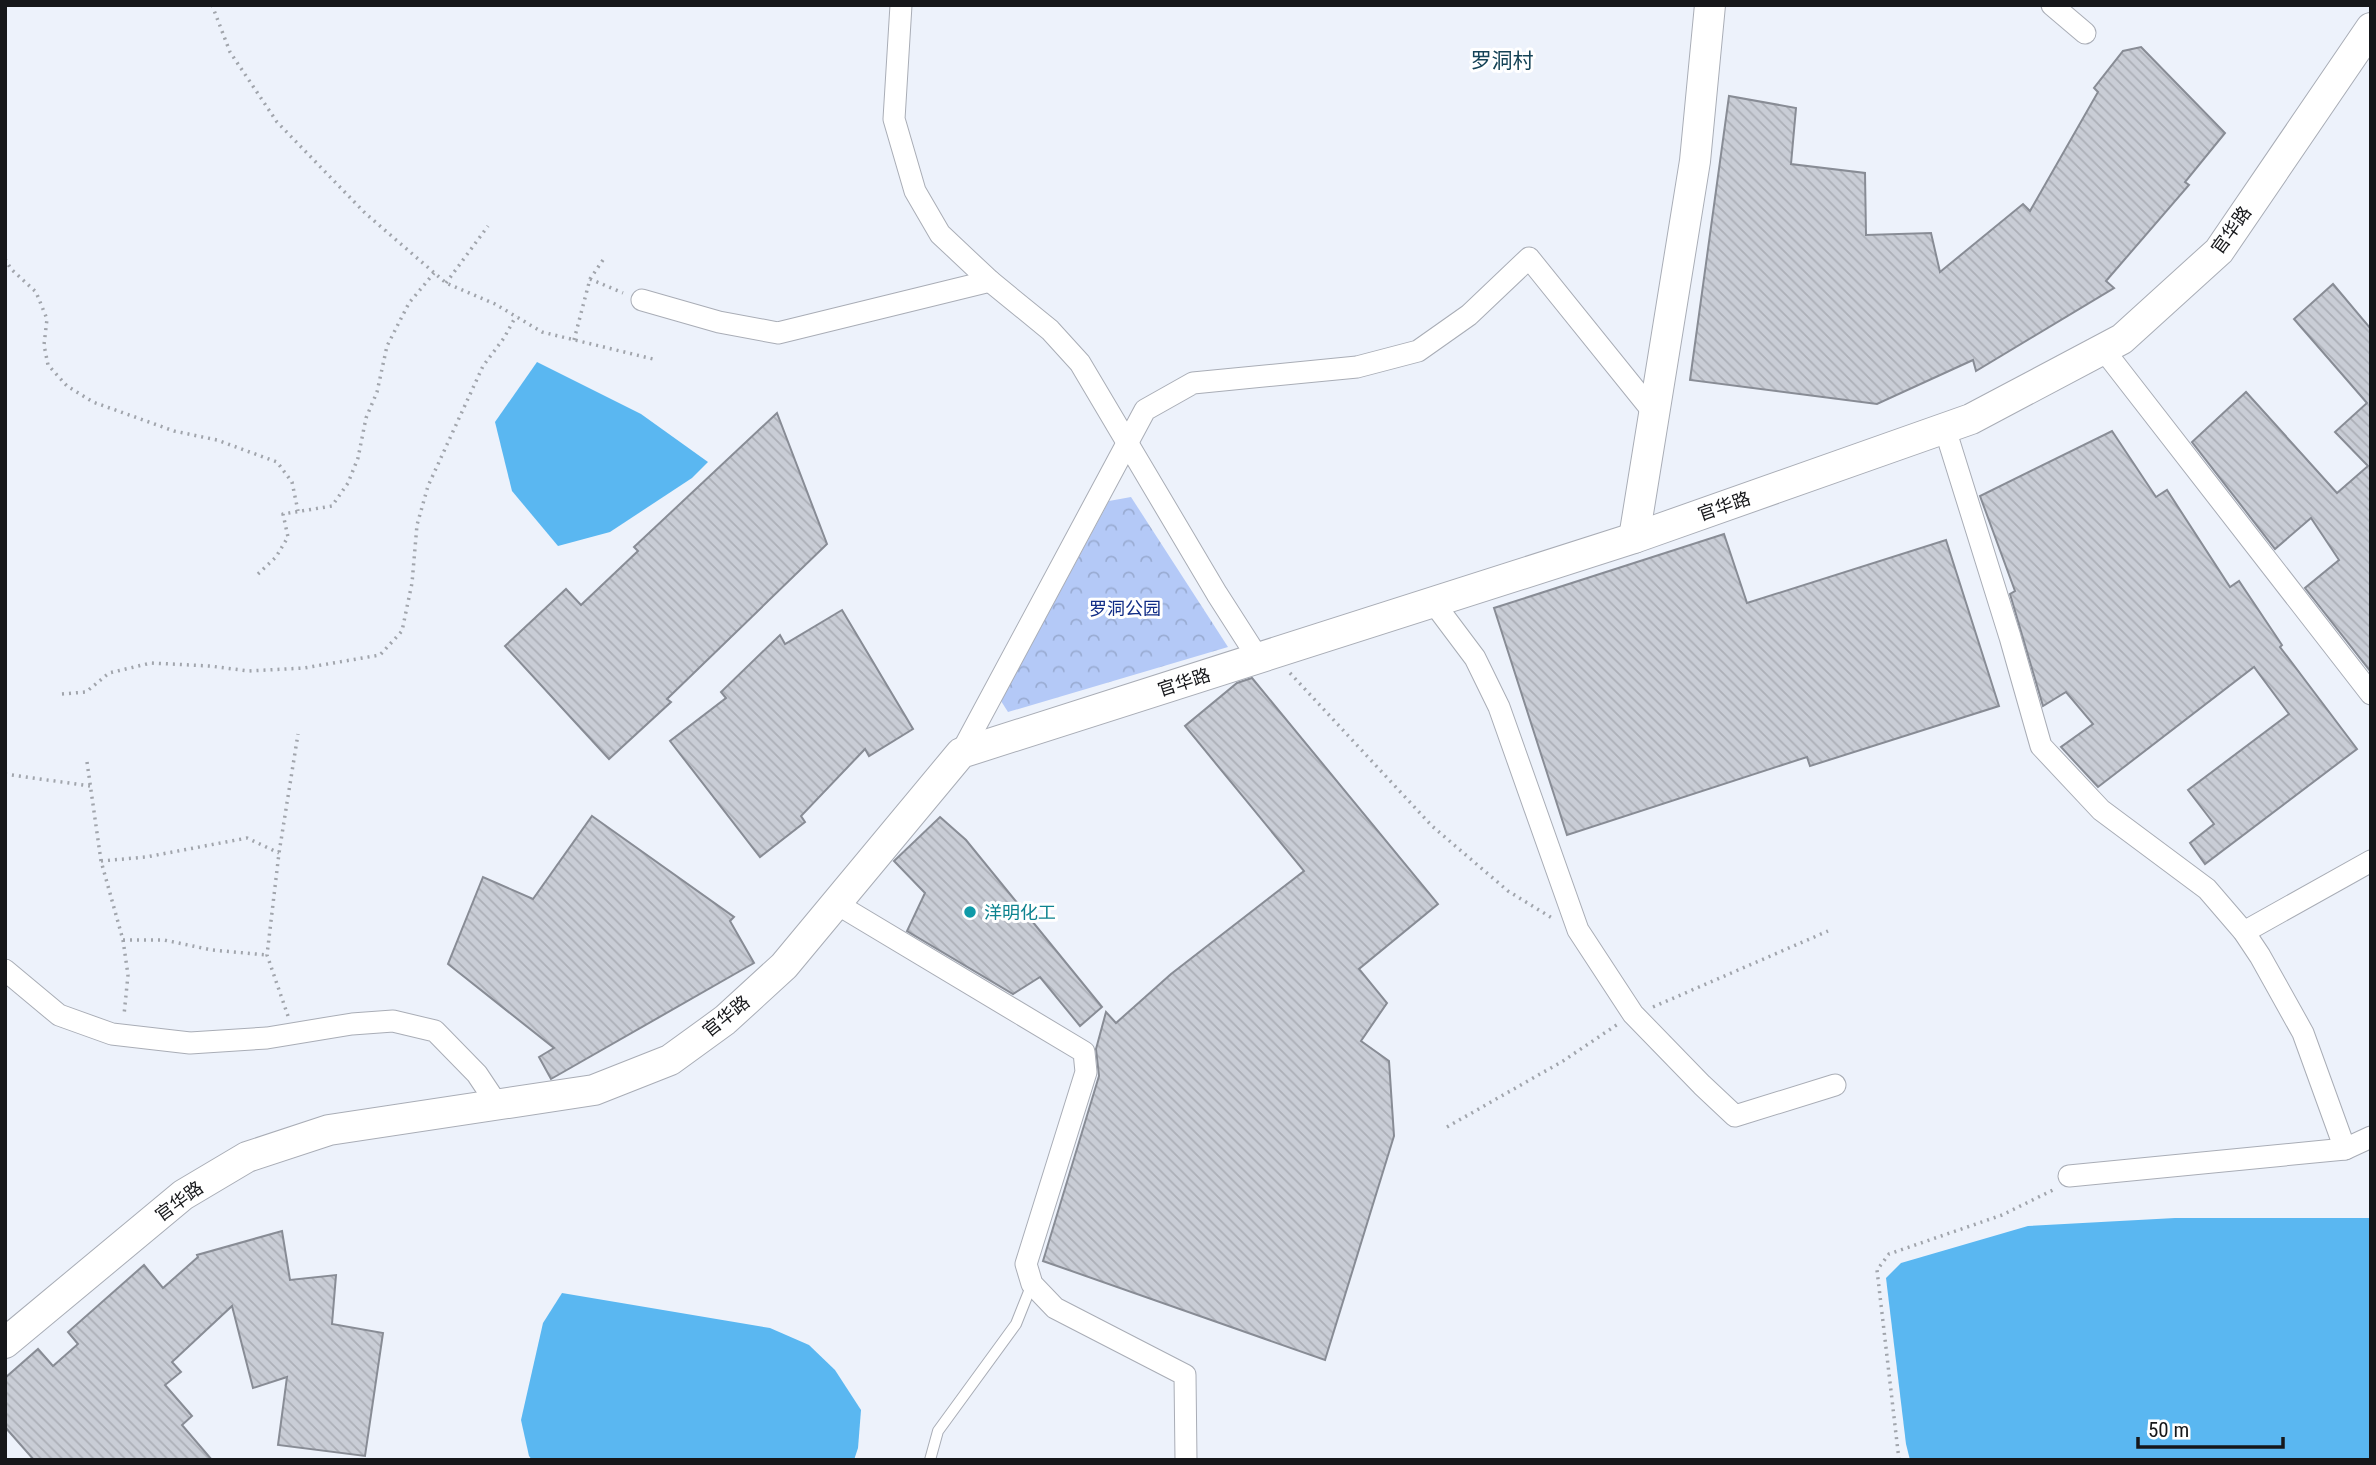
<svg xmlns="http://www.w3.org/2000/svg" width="2376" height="1465" font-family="'Roboto Condensed','Noto Sans SC',sans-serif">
<defs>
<pattern id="park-crowns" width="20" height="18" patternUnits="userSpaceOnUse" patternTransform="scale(1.75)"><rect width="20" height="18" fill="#b4c9f7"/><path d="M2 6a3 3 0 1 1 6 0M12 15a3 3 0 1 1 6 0" fill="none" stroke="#9aacd3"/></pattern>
<pattern id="building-back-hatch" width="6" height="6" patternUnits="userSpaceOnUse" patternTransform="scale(1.75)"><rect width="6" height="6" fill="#c9cdd6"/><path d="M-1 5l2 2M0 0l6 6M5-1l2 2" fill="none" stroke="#acafb7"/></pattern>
</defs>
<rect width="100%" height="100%" fill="#edf2fb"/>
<path fill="url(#park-crowns)" d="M1131 497 1228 647 1008 712 1001 701 1109 501Z"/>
<g fill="#5ab7f1">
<path d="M537 362 641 414 708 462 692 478 610 532 558 546 512 491 495 422Z"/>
<path d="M2175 1218H2371V1460H1910L1906 1444 1886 1278 1901 1263 2028 1226Z"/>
<path d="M562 1293 770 1328 809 1345 835 1370 861 1410 858 1448 854 1460H532L529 1456 521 1420 543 1323Z"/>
</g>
<g fill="url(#building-back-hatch)" stroke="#888c95" stroke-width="2">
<path d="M2141 47 2225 133 2185 182 2189 185 2106 281 2114 288 1976 371 1973 360 1877 404 1690 380 1729 96 1796 108 1791 164 1865 173 1866 235 1931 233 1940 272 2023 204 2030 211 2098 92 2094 88 2123 51Z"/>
<path d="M2333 284 2371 329V672L2305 588 2339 560 2311 518 2275 549 2192 442 2246 392 2337 493 2368 466 2335 432 2367 403 2294 319Z"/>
<path d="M777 413 827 544 667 699 671 702 609 759 505 646 566 589 581 605 638 551 634 547Z"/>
<path d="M2112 431 2156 497 2167 490 2230 587 2239 581 2282 645 2280 647 2357 749 2205 864 2190 843 2214 824 2188 790 2289 714 2254 667 2098 787 2061 747 2093 724 2066 692 2043 706 2010 594 2015 591 1980 496Z"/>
<path d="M1724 534 1747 603 1946 540 1999 706 1810 766 1807 757 1567 835 1494 608Z"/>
<path d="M842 610 913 729 869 756 865 749 801 816 805 822 760 857 670 741 726 698 721 692 780 635 785 644Z"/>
<path d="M1252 678 1438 904 1359 969 1387 1003 1361 1041 1389 1061 1394 1136 1325 1360 1043 1261 1099 1076 1096 1049 1106 1012 1116 1023 1171 974 1304 871 1185 726 1237 683Z"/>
<path d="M592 816 734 917 730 921 754 963 551 1079 539 1057 554 1048 448 964 483 877 533 899Z"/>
<path d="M940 817 966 840 1102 1007 1080 1026 1040 977 1013 994 907 931 925 893 894 861Z"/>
<path d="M282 1231 290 1280 336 1275 332 1324 383 1333 365 1456 278 1445 287 1377 253 1388 232 1306 172 1362 181 1372 165 1385 192 1416 182 1425 212 1460H34L5 1427V1378L38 1349 53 1366 78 1344 68 1332 144 1265 163 1288 198 1257 197 1255Z"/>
</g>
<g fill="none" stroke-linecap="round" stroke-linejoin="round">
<g stroke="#a9adb6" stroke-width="12">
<path id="lane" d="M930 1460 938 1431 1016 1324 1032 1284"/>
</g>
<g stroke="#a9adb6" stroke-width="23">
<g id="street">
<path d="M2052 5 2085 33"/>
<path d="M990 281 1050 330 1080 363 1217 594 1258 658"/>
<path d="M642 300 719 322 778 333 990 281 940 234 915 191 894 119 901 5"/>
<path d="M2103 349 2371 694"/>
<path d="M1945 429 2010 637 2041 746 2101 810 2207 889 2244 932 2260 956 2303 1033 2345 1149"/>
<path d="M1433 602 1475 658 1499 707 1578 930 1633 1014 1702 1085 1735 1116 1835 1085"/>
<path d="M961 753 1145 410 1193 383 1357 367 1418 351 1469 315 1529 258 1654 413"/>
<path d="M837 904 1084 1052 1086 1072 1026 1264 1032 1284 1055 1308 1185 1375 1186 1460"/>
<path d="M2244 932 2371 861"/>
<path d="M5 970 59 1015 112 1034 190 1043 267 1038 352 1024 393 1021 435 1031 477 1074 497 1104"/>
<path d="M2069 1176 2345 1149 2371 1137"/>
</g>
</g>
<g stroke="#a9adb6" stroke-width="32">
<g id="secondary">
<path d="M1634 538 1695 161 1710 5"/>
<path d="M5 1343 183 1195 247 1157 329 1130 594 1090 670 1060 725 1020 784 966 961 753 1634 538 1971 419 2122 339 2219 251 2371 28"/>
</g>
</g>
<g stroke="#a1a5ac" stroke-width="3.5" stroke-dasharray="2 5" stroke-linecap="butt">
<path d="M212 5 230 52 277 122 365 213 446 283 495 304 542 332 653 359"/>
<path d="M5 259 11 269 36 292 47 319 44 345 48 365 67 386 93 402 174 431 217 440 277 462 292 482 298 511"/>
<path d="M590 279 623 293"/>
<path d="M446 283 488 226"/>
<path d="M574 340 590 279 603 260"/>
<path d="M258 574 276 557 288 537 283 514 332 506 348 483 358 458 366 418 377 392 387 346 409 303 434 273"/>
<path d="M1290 673 1432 826 1508 891 1552 918"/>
<path d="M62 694 86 692 109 673 151 663 210 666 249 671 304 668 380 655 402 631 412 583 417 525 428 486 483 366 504 338 516 316"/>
<path d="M87 762 101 861 123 940 128 975 124 1015"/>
<path d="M5 774 90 786"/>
<path d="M101 861 146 857 247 838 279 853"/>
<path d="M123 940H164L212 950 267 955"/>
<path d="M1653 1007 1828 931"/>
<path d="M288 1016 267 955 279 853 298 734"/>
<path d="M1447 1127 1563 1061 1618 1024"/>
<path d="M1899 1460 1877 1270 1889 1254 2002 1215 2055 1189"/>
</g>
<use href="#lane" stroke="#fff" stroke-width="10"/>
<use href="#street" stroke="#fff" stroke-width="21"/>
<use href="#secondary" stroke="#fff" stroke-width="30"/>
</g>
<circle fill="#0f9aa8" stroke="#fff" stroke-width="2.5" cx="970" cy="912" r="7"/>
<g text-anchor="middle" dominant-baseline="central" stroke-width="6" stroke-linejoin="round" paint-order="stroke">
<g font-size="18" fill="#16171a" stroke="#fff">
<text transform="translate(2231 230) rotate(-54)">官华路</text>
<text transform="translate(1724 506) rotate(-19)">官华路</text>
<text transform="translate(1184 682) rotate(-18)">官华路</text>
<text transform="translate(726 1016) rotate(-39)">官华路</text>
<text transform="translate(179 1201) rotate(-36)">官华路</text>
</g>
<g font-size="18" fill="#112d86" stroke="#fff">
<text x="1125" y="608">罗洞公园</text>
</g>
<g font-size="18" fill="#0d838f" stroke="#fff" text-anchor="start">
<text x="984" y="912">洋明化工</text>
</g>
<g font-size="21" fill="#154357" stroke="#fff">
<text x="1502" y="61">罗洞村</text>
</g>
</g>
<rect width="2376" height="1465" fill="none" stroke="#16171a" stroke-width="14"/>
<path d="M2138 1437v10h145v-10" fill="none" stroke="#16171a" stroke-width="3.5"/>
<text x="2148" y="1437" font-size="21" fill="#16171a" stroke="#ffffff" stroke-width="5" paint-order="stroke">50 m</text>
</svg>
